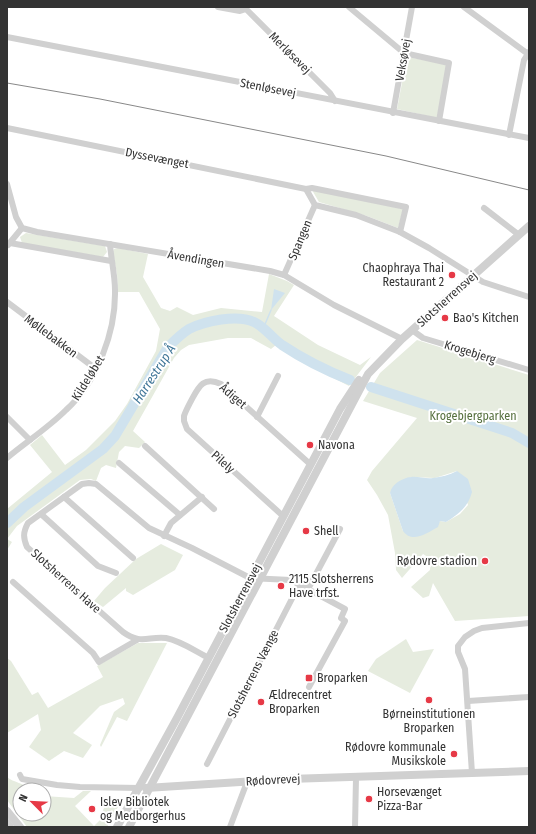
<svg xmlns="http://www.w3.org/2000/svg" width="536" height="834" font-family="'Fira Sans Condensed',sans-serif">
<rect width="100%" height="100%" fill="#fff"/>
<g fill="#e6ecdf" fill-rule="evenodd">
<path d="M407 57 447 64 437 118 397 109Z"/>
<path d="M312 190 403 209 398 228 367 216 319 202Z"/>
<path d="M26 233 105 246 107 252 103 257 22 243 20 237Z"/>
<path d="M118 248 148 254 143 277 161 308 170 311 177 307 193 315 221 308 262 312 269 274 287 281 294 285 274 316 318 345 360 365 371 357 349 386 306 364 276 345 271 349 251 338H228L189 345 181 350 174 358 133 431 145 442 139 448 125 446 119 452 116 468 106 465 101 468 96 481 91 479 80 480 17 526 7 539 12 542 7 550V509L52 472 30 445 42 435 65 465 86 450 115 421 127 404 156 351 160 329 139 292H118L117 274 113 252 114 249Z"/>
<path d="M417 340 529 375V616L455 621 433 583 429 596 423 598 411 587 430 570 431 559 423 554 402 578 396 570 395 553 388 515 377 495 367 480 372 471 417 418 363 401 380 373ZM457 471 468 505 460 514 446 522 440 521 438 524 403 531 390 493 411 477 435 478Z"/>
<path d="M161 544 183 555 175 570 133 595 126 591V588L103 607 94 601 105 588 136 559Z"/>
<path d="M406 639 413 652 434 649 410 693 368 671 376 659Z"/>
<path d="M138 643H167L127 721 117 717 101 747 100 745 114 712 125 704 123 698 100 706 73 733 92 745 83 758 64 751 49 761 29 747 41 730 38 714 7 733V658L11 661 32 695 38 692 48 708 103 677 97 666Z"/>
<path d="M7 777C14 783 23 782 28 789L20 790V814H44V796L74 798 83 791H91L75 806 94 826 105 815 103 810 108 800 123 798 107 827H27L7 800Z"/>
</g>
<g fill="#cfe2ee">
<path d="M274 289 285 293 271 310Z"/>
<path d="M457 471 468 479 472 492C468 507 459 514 446 522L440 521 438 527C427 533 412 544 403 531L390 493C392 484 402 478 411 477 418 476 425 479 433 478 441 477 449 475 457 471Z"/>
</g>
<g fill="none" stroke-linecap="round" stroke-linejoin="round">
<path stroke="#cfe2ee" stroke-width="1.5" d="M263 329 271 310"/>
<g stroke="#cfe2ee" stroke-width="10">
<path d="M371 387 512 433 529 443"/>
<path d="M7 523 24 507 103 449 115 436 168 347C175 340 181 334 189 329 205 321 237 314 254 322 265 327 272 338 282 345 303 359 327 371 350 380"/>
</g>
<g stroke="#d0d0d0" stroke-width="6">
<path d="M218 7 240 11 246 9"/>
<path d="M244 7 330 93 335 101"/>
<path d="M349 7 404 53 449 63 439 121"/>
<path d="M464 7 528 54"/>
<path d="M7 37 529 138"/>
<path d="M393 113 412 7"/>
<path d="M7 128 306 189 315 205 356 215 400 232 429 248 483 282 529 297"/>
<path d="M509 135 524 60 529 52"/>
<path d="M7 184 16 217 22 228 37 232 270 271 284 275 334 305 402 339"/>
<path d="M306 189 312 188 406 207 400 232"/>
<path d="M484 208 519 235"/>
<path d="M10 243 111 261"/>
<path d="M8 245 22 228"/>
<path d="M284 275 315 205"/>
<path d="M7 302 96 369"/>
<path d="M412 330 423 338 529 370"/>
<path d="M7 417 30 440"/>
<path d="M257 417 278 376"/>
<path d="M145 446 214 509"/>
<path d="M7 458C26 442 48 428 66 410 97 382 116 332 115 290 115 275 111 259 110 244"/>
<path d="M119 463 180 515"/>
<path d="M64 497 133 558"/>
<path d="M41 514 98 566 116 573"/>
<path d="M283 516 187 429 184 421V416C186 410 189 405 192 399 199 386 204 376 221 384L310 464"/>
<path d="M164 536 171 523 202 497"/>
<path d="M13 582 93 653 99 662 137 640"/>
<path d="M308 589 340 529"/>
<path d="M209 658C195 651 181 641 166 638 148 636 141 645 123 632L27 547C23 538 23 532 28 523L82 484 89 483 96 484 149 528 192 548 250 578 291 580 345 609 341 618 345 621 309 687"/>
<path d="M468 701 529 697"/>
<path d="M207 764 299 585"/>
<path d="M472 773 465 669 458 652V646L465 637 474 631 482 628 529 623"/>
<path d="M20 775 22 779 57 785 80 787 140 788"/>
<path d="M230 827 247 782"/>
<path d="M355 827 356 778"/>
</g>
<g stroke="#d0d0d0" stroke-width="8">
<path d="M146 788 289 779 529 771"/>
<path d="M7 811 20 827"/>
<path d="M7 823 10 827"/>
<path d="M117 827 177 718 340 409 359 380"/>
<path d="M129 827 368 374 402 339 529 226"/>
</g>
<path stroke="#888" stroke-width="1" d="M7 83 100 99 386 156 529 190"/>
</g>
<g fill="#e63946" stroke="#fff" stroke-width="1.5">
<circle cx="452" cy="275" r="4"/>
<circle cx="445" cy="318" r="4"/>
<circle cx="310" cy="445" r="4"/>
<circle cx="306" cy="531" r="4"/>
<circle cx="485" cy="561" r="4"/>
<circle cx="281" cy="586" r="4"/>
<rect x="305" y="674" width="8" height="8" rx="2"/>
<circle cx="429" cy="700" r="4"/>
<circle cx="261" cy="702" r="4"/>
<circle cx="454" cy="754" r="4"/>
<circle cx="369" cy="799" r="4"/>
<circle cx="92" cy="809" r="4"/>
</g>
<g text-anchor="middle" dominant-baseline="central" stroke-width="4" stroke-linejoin="round" paint-order="stroke">
<g font-size="12" fill="#333" stroke="#fff">
<text transform="translate(290 53) rotate(45)">Merløsevej</text>
<text transform="translate(403 60) rotate(-80)">Veksøvej</text>
<text transform="translate(268 88) rotate(11)">Stenløsevej</text>
<text transform="translate(157 158) rotate(11)">Dyssevænget</text>
<text transform="translate(300 240) rotate(-67)">Spangen</text>
<text transform="translate(196 259) rotate(10)">Åvendingen</text>
<text transform="translate(447 299) rotate(-42)">Slotsherrensvej</text>
<text transform="translate(51 336) rotate(37)">Møllebakken</text>
<text transform="translate(470 352) rotate(17)">Krogebjerg</text>
<text transform="translate(88 378) rotate(-58)">Kildeløbet</text>
<text transform="translate(233 396) rotate(41)">Ådiget</text>
<text transform="translate(223 462) rotate(42)">Pilely</text>
<text transform="translate(66 581) rotate(42)">Slotsherrens Have</text>
<text transform="translate(240 598) rotate(-62)">Slotsherrensvej</text>
<text transform="translate(253 674) rotate(-63)">Slotsherrens Vænge</text>
<text transform="translate(273 780) rotate(-3)">Rødovrevej</text>
</g>
<g font-size="12" fill="#333" stroke="#fff" text-anchor="start">
<text x="444" y="268" text-anchor="end">Chaophraya Thai<tspan x="444" dy="14">Restaurant 2</tspan></text>
<text x="453" y="318">Bao's Kitchen</text>
<text x="318" y="445">Navona</text>
<text x="314" y="531">Shell</text>
<text x="477" y="561" text-anchor="end">Rødovre stadion</text>
<text x="289" y="579">2115 Slotsherrens<tspan x="289" dy="14">Have trfst.</tspan></text>
<text x="317" y="678">Broparken</text>
<text x="269" y="695">Ældrecentret<tspan x="269" dy="14">Broparken</tspan></text>
<text x="429" y="714" text-anchor="middle">Børneinstitutionen<tspan x="429" dy="14">Broparken</tspan></text>
<text x="446" y="747" text-anchor="end">Rødovre kommunale<tspan x="446" dy="14">Musikskole</tspan></text>
<text x="377" y="792">Horsevænget<tspan x="377" dy="14">Pizza-Bar</tspan></text>
<text x="100" y="802">Islev Bibliotek<tspan x="100" dy="14">og Medborgerhus</tspan></text>
</g>
<g font-size="12" fill="#56703f" stroke="#fff">
<text x="473" y="416">Krogebjergparken</text>
</g>
<g font-size="13" font-style="italic" fill="#3f7597" stroke="#fff">
<text transform="translate(154 374) rotate(-57)">Harrestrup Å</text>
</g>
</g>
<rect width="536" height="834" fill="none" stroke="#333333" stroke-width="16"/>
<g transform="translate(32 802) rotate(294)"><circle r="19" fill="#ffffff" stroke="#adadad"/>
<path d="M0-3L7 15L0 10L-7 15Z" fill="#e63946"/>
<text y="-6" font-size="11" font-weight="bold" text-anchor="middle" fill="#333333">N</text>
</g>
</svg>
